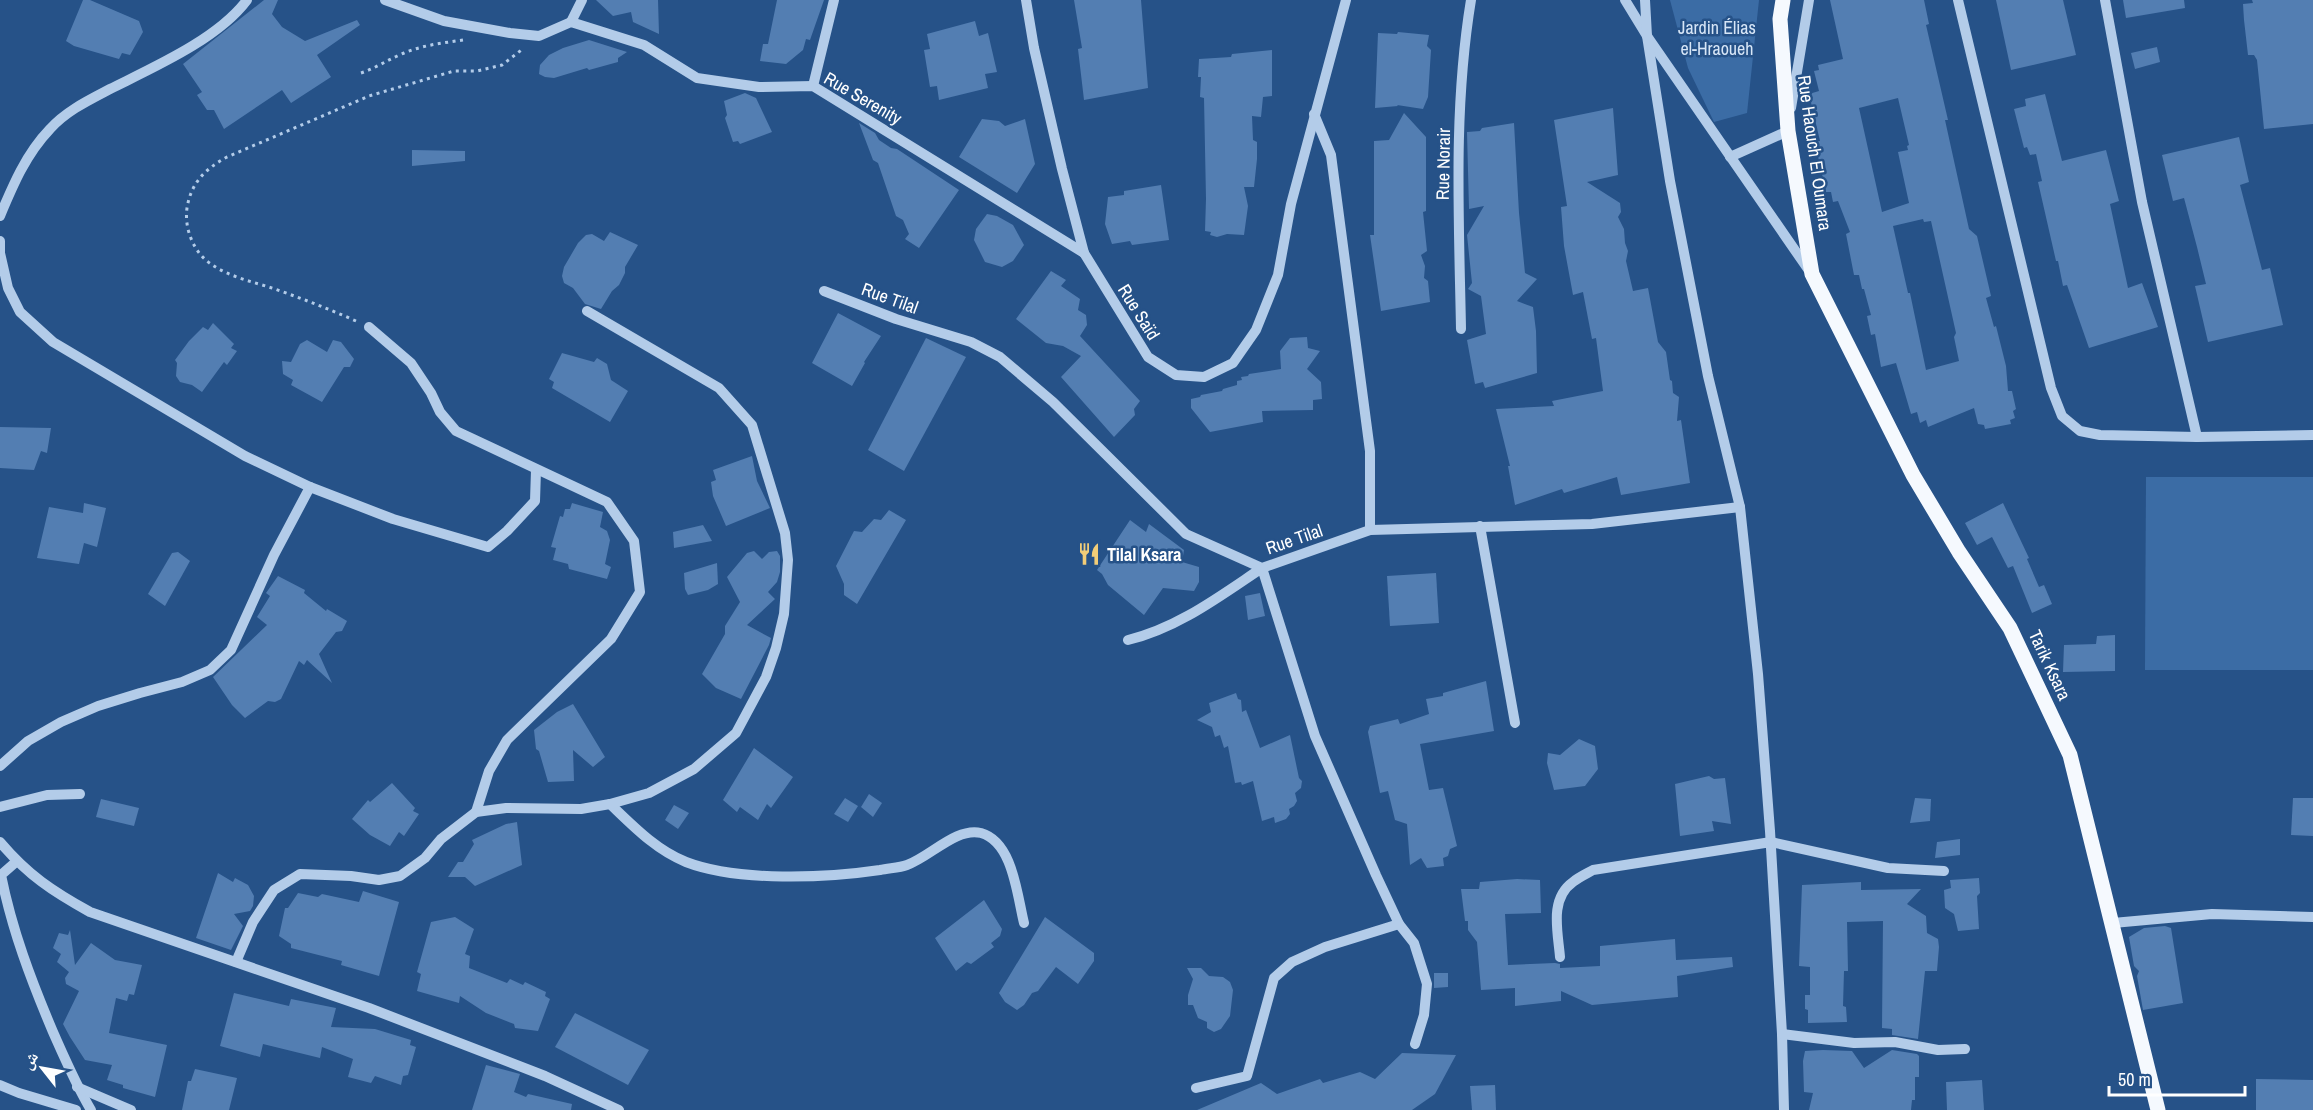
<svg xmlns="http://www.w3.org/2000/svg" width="2313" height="1110" font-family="'Archivo Narrow','Noto Naskh Arabic',sans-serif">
<rect width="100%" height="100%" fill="#265288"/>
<g fill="#3b6ca5">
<path d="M1670 0H1759L1747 113 1714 122 1688 68Z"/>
<path d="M2146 477H2313V670H2145Z"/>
</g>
<g fill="#537eb2" fill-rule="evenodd">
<path d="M83 0H90L139 21 143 32 130 55 122 53 119 59 74 46 66 41Z"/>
<path d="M264 0H278L272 14 282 27 305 41 357 20 360 25 317 55 331 77 291 103 282 90 224 129 214 110H207L197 95 202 92 183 64Z"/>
<path d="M596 0H658L659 34 633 22 631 12 613 16Z"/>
<path d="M777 0H824L810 40 806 39 803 50 786 64 760 61 763 44H768Z"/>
<path d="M1074 0H1141L1148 88 1084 100 1078 49 1082 48Z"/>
<path d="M1830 0H1924L1929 24 1926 25 1948 120H1945L1969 229 1977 236 1991 296 1986 298 1994 327 1996 326 2006 366 2008 391H2012L2016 409 2013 411 2015 418 2010 420 2011 424 1985 429 1984 425 1978 424 1974 408 1928 427 1926 420 1920 423 1917 412 1911 414 1896 363 1881 367 1875 334 1871 335 1867 316 1871 315 1864 289H1862L1859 275H1854L1846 234 1850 232 1838 201 1833 202 1831 192H1826L1817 152H1820L1818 141H1820L1809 94 1819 91 1814 71 1819 70 1818 65 1843 59ZM1898 98 1909 145 1907 146 1908 150 1898 152 1909 203 1882 212 1859 108ZM1923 219 1924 222 1931 221 1956 333 1954 337 1959 361 1926 370 1910 293H1908L1893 226Z"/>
<path d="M1996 0H2063L2076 55 2011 70Z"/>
<path d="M2123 0H2184L2185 8 2126 18Z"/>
<path d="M2252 0H2313V124L2264 129 2257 60 2254 55H2248L2244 20 2243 4 2253 3Z"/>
<path d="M975 21 979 36 988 33 997 72 985 74 988 88 939 100 937 86 930 87 924 50 930 49 927 34Z"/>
<path d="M1398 32 1429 35 1427 46 1431 50 1428 97 1423 109 1397 105 1398 106 1375 108 1378 33 1397 34Z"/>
<path d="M589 40 627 52 618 58V62L589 70 587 68 554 78 545 77 539 74 540 65 549 55 563 48Z"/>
<path d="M2157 47 2160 62 2135 69 2131 53Z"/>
<path d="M1272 50V96L1263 97 1261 117 1252 116 1253 140 1257 142V159L1254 187H1244L1248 206 1244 235 1227 234 1217 237 1210 235 1211 232 1205 231 1206 199 1204 98 1200 97 1201 77H1198L1199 59 1231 57 1232 54Z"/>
<path d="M745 93 756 98 772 132 740 144 738 141 733 142 725 118 727 115 724 101Z"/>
<path d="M2045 94 2062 161 2106 150 2119 201 2110 204 2128 288 2142 283 2158 327 2089 348 2067 285 2063 286 2058 261H2056L2038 182 2042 181 2036 154 2030 155 2027 147 2024 148 2014 109 2026 106 2025 99Z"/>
<path d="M1613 108 1618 175 1587 182 1620 203 1621 212 1618 217 1624 229 1625 243 1628 251 1626 261 1633 291 1648 288 1658 342 1666 352 1670 380 1672 381 1673 393 1679 397 1677 421 1681 420 1690 483 1621 495 1617 477 1564 493 1562 489 1515 505 1508 466H1510L1496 409 1554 406 1552 401 1603 391 1596 338 1592 339 1583 292 1573 295 1564 246 1561 207 1567 206 1554 120Z"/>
<path d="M1404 113 1426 137V211L1423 212 1427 251 1421 255 1425 266 1424 278 1428 281 1430 302 1381 311 1370 235H1374V141L1389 140Z"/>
<path d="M982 119 999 121 1005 126 1025 119 1035 164 1017 193 959 157Z"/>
<path d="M859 123 875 133 879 140 891 148 897 149 959 190 919 248 905 239 909 234 903 220 896 216 878 163 873 160Z"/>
<path d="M1514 123 1519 213 1525 273 1537 279 1517 301 1533 307 1536 331 1537 373 1485 388 1483 382 1475 384 1467 340 1486 334 1481 296 1468 289 1472 283 1467 235 1484 206 1469 209 1467 132 1480 131 1482 128Z"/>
<path d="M2239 137 2249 182 2240 185 2262 270 2270 268 2283 325 2208 342 2195 286 2206 284 2197 247 2184 198 2173 201 2162 155Z"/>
<path d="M412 150 465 151V161L412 166Z"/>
<path d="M1161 185 1169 240 1132 245 1130 241 1112 244 1105 224 1108 197 1124 195V191Z"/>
<path d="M987 214 997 216 1013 225 1024 245 1013 261 1002 267 985 262 974 240 976 229Z"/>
<path d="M610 232 638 245 625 267V273L619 285 612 291 601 309 585 304 573 288 564 283 562 276 564 267 578 243 586 235 592 234 604 241Z"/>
<path d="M1051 271 1066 280 1061 286 1080 299 1078 310 1086 315 1087 325 1080 336 1140 401 1134 409 1135 415 1114 437 1061 377 1081 356 1063 346 1046 343 1016 319Z"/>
<path d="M838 313 881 336 864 362 865 363 852 386 812 363Z"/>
<path d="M213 323 234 344 231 348 237 351 227 365 224 362 202 392 192 385 180 382 176 376 177 363 175 360 189 341 203 327 208 330Z"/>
<path d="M1307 337 1308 348 1320 351 1307 369 1321 382 1322 399 1313 400V410L1262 411 1263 422 1210 432 1191 408V399L1200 397 1201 395 1222 391 1223 389 1237 385V381L1242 380 1241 377 1248 376 1249 374 1281 369 1280 351 1290 338Z"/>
<path d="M926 338 966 357 904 471 868 450Z"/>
<path d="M307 340 327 352 333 340 341 342 354 359 350 367H344L322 402 291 385 293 380 283 374 282 361 291 362 300 344Z"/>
<path d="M562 353 594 362 597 358 607 364 611 380 628 391 610 422 552 388 554 382 549 379Z"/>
<path d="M0 427 51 428 47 453 41 451 34 470 0 468Z"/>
<path d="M752 456 757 481 770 508 726 526 713 496 711 482 716 480 713 470Z"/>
<path d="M84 503 106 508 97 547 84 543 79 564 37 558 49 507 83 513Z"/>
<path d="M572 503 603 512 600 527 607 531 610 540 605 564 611 567 607 579 569 569 568 564 553 560 556 548 551 547 560 516 563 517 565 509H570Z"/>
<path d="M2003 503 2029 558 2027 559 2039 587 2044 585 2052 604 2032 613 2013 566 2008 568 1992 537 1977 545 1965 523Z"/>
<path d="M889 510 906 520 857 604 844 595V584L836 566 854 531 862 532 874 519 881 520Z"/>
<path d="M1130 520 1146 532 1149 524 1184 550 1182 562 1199 567V582L1194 591 1163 588 1144 615 1108 585 1102 574 1097 570Z"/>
<path d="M703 525 712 541 674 548 673 532Z"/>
<path d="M754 551 762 559 769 552 777 551 780 556V572L777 582 768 592 775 599 747 625 771 638 769 645 741 699 716 688 702 674 725 634V626L740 602 727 577 747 553Z"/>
<path d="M178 552 190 561 165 606 148 594 172 553Z"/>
<path d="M717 563 718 584 708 590 688 595 685 589 684 573Z"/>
<path d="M1436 573 1439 623 1390 626 1387 576Z"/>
<path d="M278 576 305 590 304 593 326 611 327 609 347 621 342 631 336 632 319 654 332 683 307 660 304 665 299 661 281 699 275 702 268 701 245 718 232 705 213 677 267 625 257 617 270 596 266 593Z"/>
<path d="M1260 593 1265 616 1248 620 1245 596Z"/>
<path d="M2115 635V671L2063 672 2064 645 2096 644 2097 636Z"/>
<path d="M1486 681 1494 731 1420 744 1429 790 1443 788 1457 846 1450 849 1448 856 1443 858 1444 866 1427 868 1421 858 1410 865 1407 824 1395 820 1388 791 1380 793 1368 732 1370 726 1398 719 1400 724 1429 714 1426 699 1443 696V693Z"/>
<path d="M1236 693 1238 699 1241 700 1242 712 1246 710 1260 748 1290 735 1299 778 1302 781 1301 788 1295 793 1297 801 1294 806 1289 809 1290 814 1286 819 1275 823 1274 817 1262 821 1253 781 1242 785 1241 782 1235 783 1228 746 1224 748 1220 735 1215 737 1212 727 1197 720 1211 712 1209 703Z"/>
<path d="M573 704 605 757 593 767 573 750 574 781 548 782 539 751 536 749 534 730 557 712Z"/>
<path d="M1579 739 1595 746 1598 769 1585 786 1554 790 1547 763 1548 753 1560 755Z"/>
<path d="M754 748 793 777 771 808 767 804 758 820 740 807 737 812 723 800Z"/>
<path d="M1709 776 1714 779 1725 778 1731 824 1712 821 1714 831 1680 836 1675 784Z"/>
<path d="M392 783 415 808 413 811 419 814 404 836 399 832 390 846 370 835 352 819 368 800 370 802Z"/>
<path d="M869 794 882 803 873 817 861 807Z"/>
<path d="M845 798 858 806 848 822 834 814Z"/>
<path d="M1915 798 1931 799 1930 821 1910 823Z"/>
<path d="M2293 798H2313V836L2291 835Z"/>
<path d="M101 799 139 808 134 826 96 817Z"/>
<path d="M674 805 689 813 678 829 665 820Z"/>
<path d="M517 822 522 865 475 886 465 877H448L458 862H463L474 844 472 840 506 824Z"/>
<path d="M1960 839V855L1935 858 1937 842Z"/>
<path d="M218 873 233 882 235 878 248 885 254 896 253 906 250 911 234 914 243 926 231 950 196 938Z"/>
<path d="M1979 878 1980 893 1977 896 1979 929 1958 931 1954 914 1945 908 1944 890 1951 888 1950 880Z"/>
<path d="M1517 879 1540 880 1541 913 1505 914 1508 965 1555 963 1560 964V968L1600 966V946L1675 939 1676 960 1732 957 1733 967 1677 976 1678 997 1592 1005 1561 991V1001L1515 1006V988L1481 990 1477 942 1468 930V921H1465L1461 889H1479L1480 882Z"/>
<path d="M1861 882V890L1921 889 1907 904 1926 916 1927 933 1938 939 1939 947 1937 971H1925L1918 1039 1892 1035V1029L1882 1028 1883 921 1847 922 1848 971H1844L1843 1006 1846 1007 1847 1022 1808 1023V1010L1805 1009V995H1810V967L1799 966 1802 885Z"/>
<path d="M363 891 399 902 379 976 341 965 342 961 291 948V944L279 936 285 908H288L298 893 318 897 322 894 359 902Z"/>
<path d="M984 900 1002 929 1000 936 991 943 994 947 971 964 967 962 956 971 935 938Z"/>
<path d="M455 917 474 929 465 954 470 956 469 968 507 983 510 979 523 985 525 982 546 992 545 996 550 999 538 1031 515 1028 514 1024 486 1013 460 996 459 1003 417 991 421 974 417 972 431 922Z"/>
<path d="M1045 917 1094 953V961L1078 984 1056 967 1038 991 1032 993 1024 1005 1017 1010 1005 1002 999 993Z"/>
<path d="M2165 926 2171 928 2183 1003 2143 1010 2137 976 2139 971 2134 966 2129 937 2144 928Z"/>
<path d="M70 930 75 965 91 943 115 960 142 965 134 995 129 994 127 1001 116 998 109 1033 167 1045 155 1097 123 1088V1085L107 1080 112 1065 85 1060 70 1037 63 1024 79 991 66 984 65 978 69 972 57 962 61 954 53 948 59 933 68 935Z"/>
<path d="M1187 968H1201L1209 976 1223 977 1230 982 1233 990 1230 1016 1221 1029 1214 1032 1207 1028V1022L1198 1018 1193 1005H1188V995L1193 979Z"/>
<path d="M1434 973H1448V987L1434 988Z"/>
<path d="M234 993 289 1006 291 999 336 1008 331 1027 375 1029 411 1040 410 1045 416 1047 408 1075 403 1076 401 1085 375 1076 371 1083 348 1077 353 1059 322 1047 320 1058 263 1044 260 1057 220 1046Z"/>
<path d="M575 1013 649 1050 628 1085 555 1047Z"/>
<path d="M1823 1050 1852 1051 1864 1068 1892 1050 1917 1054 1919 1056V1077H1915V1100H1912L1911 1110H1809L1813 1093 1804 1092 1803 1061 1805 1051Z"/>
<path d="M1402 1053 1456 1055 1435 1094 1412 1110H1197L1261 1083 1277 1094 1320 1079 1323 1083 1360 1072 1375 1079Z"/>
<path d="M486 1065 520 1074 514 1092 526 1097 528 1094 572 1104 571 1110H472Z"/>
<path d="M195 1069 237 1078 229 1110H182L188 1081H191Z"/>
<path d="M2256 1079 2313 1080V1110H2256Z"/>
<path d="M1982 1080 1984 1110H1947L1946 1082Z"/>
<path d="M1495 1085 1496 1110H1472L1470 1086Z"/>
</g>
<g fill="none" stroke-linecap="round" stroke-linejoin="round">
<g stroke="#b3cce9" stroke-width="3" stroke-dasharray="3 4.5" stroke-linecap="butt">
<path d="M361 73C376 68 389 59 404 53 423 45 443 43 463 40"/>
<path d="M356 321C329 309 303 299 275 289 254 282 229 277 211 264 194 253 184 229 187 208 191 183 205 169 227 157L369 96 454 71H477L502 65 524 48"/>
</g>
<g stroke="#b3cce9" stroke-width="10">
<path d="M385 0 444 21 510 33 539 36 571 22 644 45 697 78 759 87 813 86 1084 253"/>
<path d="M1026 0 1034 48 1062 169 1084 253 1148 357 1176 375 1204 377 1233 363 1256 330 1278 275 1291 204 1346 0"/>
<path d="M1625 0 1647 36 1810 272"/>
<path d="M1645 0 1647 36 1670 181 1708 376 1740 507 1758 674 1770 831 1782 1034 1784 1110"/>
<path d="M1958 0 2051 388 2062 416 2080 431 2100 435 2197 437 2313 435"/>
<path d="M2105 0 2142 202 2197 437"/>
<path d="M571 22 582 0"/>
<path d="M813 86 834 0"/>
<path d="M1791 108 1809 0"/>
<path d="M1314 114 1331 155 1370 451V530"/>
<path d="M1730 157 1788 131 1789 126"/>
<path d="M0 216C13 185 26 154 50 129 66 111 89 100 110 89 154 67 218 39 247 0"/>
<path d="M0 241V253L8 288 20 312 53 342 245 456 310 487 393 519 488 547 507 531 535 501 536 470"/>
<path d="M824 291 896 319 971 342 1000 357 1053 402 1186 534 1262 568 1370 530 1592 524 1740 507"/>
<path d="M369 327 411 363 431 393 440 412 456 431 607 502 634 541 640 592 611 639 507 740 489 771 476 812"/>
<path d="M1461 329C1459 219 1453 109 1471 0"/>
<path d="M1480 526 1515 723"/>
<path d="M1128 640C1178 628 1220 596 1262 568L1315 736 1376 875 1399 924 1414 943 1427 984 1424 1015 1415 1044"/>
<path d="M0 766 28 741 61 722 98 706 140 693 182 682 210 670 231 650 274 555 310 487"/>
<path d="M610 804C633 826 656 850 686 862 738 882 826 878 880 870 889 868 899 868 907 865 930 857 956 827 981 833 1013 842 1017 895 1024 923"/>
<path d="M0 807 47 795 80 794"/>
<path d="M0 842C28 875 52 891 90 912L369 1008 545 1076 619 1110"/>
<path d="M17 861 1 875C12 930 31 980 53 1032 65 1059 76 1085 91 1110"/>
<path d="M2113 923 2212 914 2313 917"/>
<path d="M1560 957C1558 932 1549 899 1573 882 1579 877 1586 874 1593 870L1771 842 1888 868 1944 871"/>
<path d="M236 962 253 922 274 890 300 874 351 876 379 880 400 876 425 858 441 839 476 812 506 808 581 809 610 804 649 793 694 769 736 733 766 677 776 648 784 614 788 560 785 533 752 425 719 388 587 311"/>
<path d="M1782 1034 1854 1043 1895 1042 1938 1050 1965 1049"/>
<path d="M0 1085 19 1093 76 1110"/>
<path d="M77 1087 131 1110"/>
<path d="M1196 1088 1247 1076 1274 978 1292 962 1325 947 1399 924"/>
</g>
<path stroke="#f5f9fe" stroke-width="15" d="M1783 0 1780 19 1788 131 1812 274 1913 475 1959 552 2010 628 2070 755 2158 1110"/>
</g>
<defs>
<g id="restaurant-bare" transform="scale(1.8)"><path d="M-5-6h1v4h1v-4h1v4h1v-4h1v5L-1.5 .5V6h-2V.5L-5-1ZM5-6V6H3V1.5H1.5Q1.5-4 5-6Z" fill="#f2cd78" stroke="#265288" stroke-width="2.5" paint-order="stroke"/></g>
</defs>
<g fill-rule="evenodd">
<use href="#restaurant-bare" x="1089" y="554"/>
</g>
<g text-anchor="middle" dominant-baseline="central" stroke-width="5" stroke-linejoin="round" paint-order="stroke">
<g font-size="18" fill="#d7e6f7" stroke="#265288">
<text x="1717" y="27">Jardin Élias<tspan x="1717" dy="21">el-Hraoueh</tspan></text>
</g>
<g font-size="18" fill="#fff" stroke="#265288">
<text transform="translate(863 98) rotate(30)">Rue Serenity</text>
<text transform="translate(1815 153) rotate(82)">Rue Haouch El Oumara</text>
<text transform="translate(1443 164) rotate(-89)">Rue Norair</text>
<text transform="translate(890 298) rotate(20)">Rue Tilal</text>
<text transform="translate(1139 312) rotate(58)">Rue Saïd</text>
<text transform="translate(1294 539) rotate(-19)">Rue Tilal</text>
<text transform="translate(2050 665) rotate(65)">Tarik Ksara</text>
</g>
<g font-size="18" font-weight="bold" fill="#fff" stroke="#265288" text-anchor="start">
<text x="1107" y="554">Tilal Ksara</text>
</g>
</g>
<g transform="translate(42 1068) rotate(301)" stroke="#265288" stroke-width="4.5" paint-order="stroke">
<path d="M0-4.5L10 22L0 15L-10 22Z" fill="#ffffff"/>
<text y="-9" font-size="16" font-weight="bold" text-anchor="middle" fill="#ffffff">ش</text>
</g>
<path d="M2109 1086v9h136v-9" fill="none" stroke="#ffffff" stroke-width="3"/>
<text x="2118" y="1086" font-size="18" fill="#ffffff" stroke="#265288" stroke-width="4.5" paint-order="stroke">50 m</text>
</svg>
